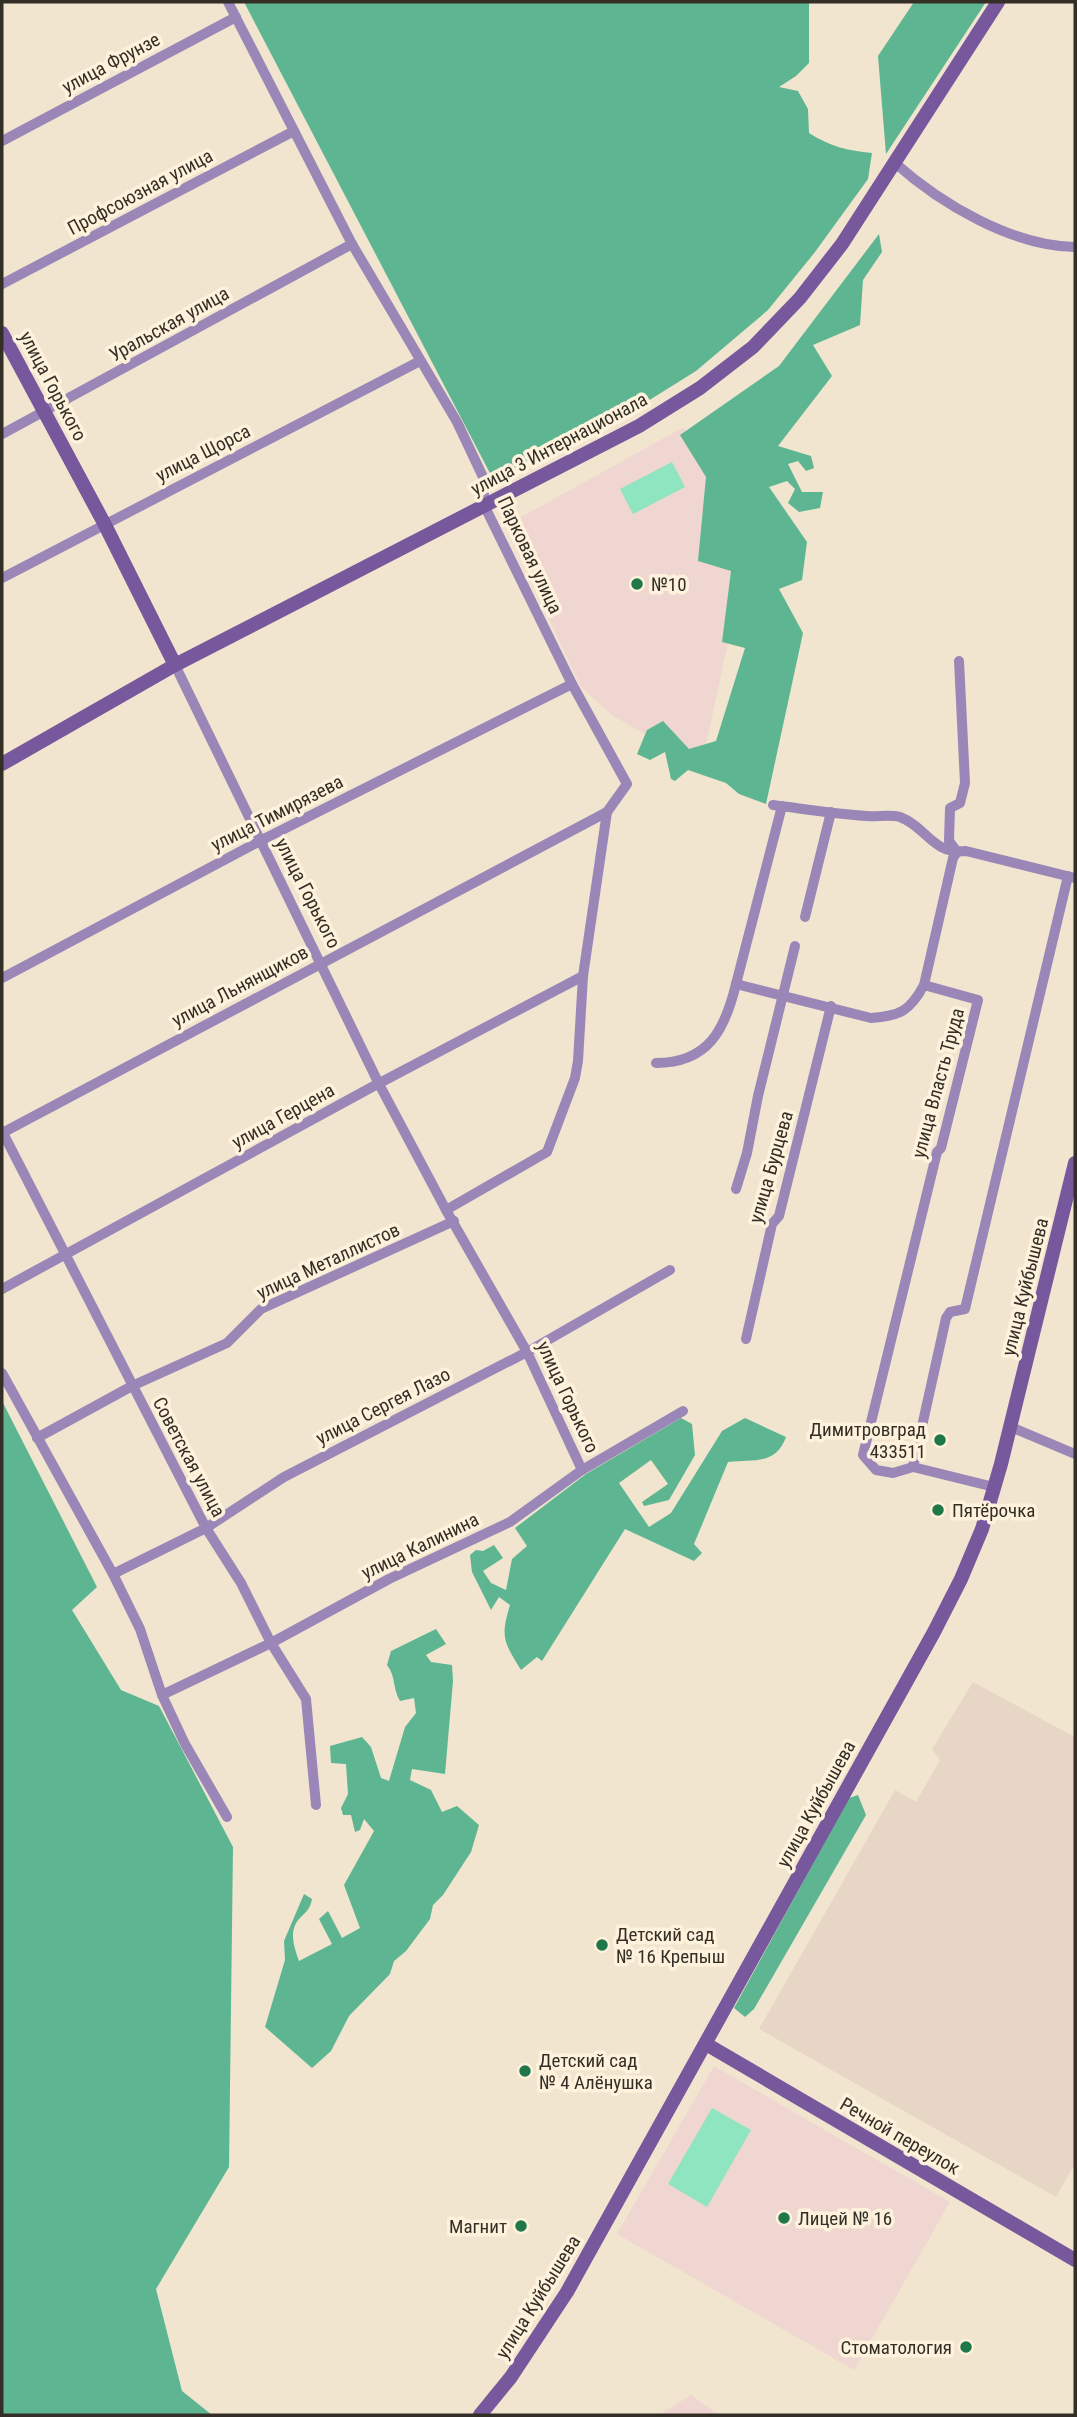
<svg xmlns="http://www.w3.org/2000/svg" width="1077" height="2417" font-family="'Roboto Condensed',sans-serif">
<rect width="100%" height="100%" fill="#f1e5cf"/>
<path fill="#e7d6c5" d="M973 1682 1075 1737V2164L1056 2197 759 2029 895 1790 916 1802 940 1760 932 1749Z"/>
<g fill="#f0d6d0">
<path d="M684 427 715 479 744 568 703 759 668 748 612 715 581 687 505 526Z"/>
<path d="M714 2066 950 2202 854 2370 617 2234Z"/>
<path d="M691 2395 719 2415H659Z"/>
</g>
<g fill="#8ee5bf">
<path d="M672 462 685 487 633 514 620 489Z"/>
<path d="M712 2108 751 2130 707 2207 668 2184Z"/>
</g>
<g fill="#5db691">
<path d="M244 2H809V63L796 76 779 87 798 91 808 109 809 133C829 146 848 151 872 153L868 179 815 252 768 310 696 371 619 419 493 479Z"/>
<path d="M914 2H986L886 154 878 56Z"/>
<path d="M879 234 882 252 863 280 860 325 813 345 832 376 778 446 811 456 814 468 806 471 798 461 788 464 802 492H823L820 508 799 512 788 503 795 489 787 481 769 487 807 542 802 580 779 589 803 633 766 804 739 794 726 783 688 770 675 781 671 779 665 752 650 760 637 754 647 730 663 721 689 749 716 741 745 648 722 642 731 571 698 561 706 477 680 435 779 366Z"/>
<path d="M2 1401 97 1587 72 1610 121 1690 159 1706 233 1847 229 2167 156 2289 182 2391 212 2415H2Z"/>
<path d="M681 1418 692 1424 695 1455 669 1500 644 1506 642 1502 668 1484 651 1460 619 1483 649 1527 671 1513 722 1431 745 1418 786 1437C776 1465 755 1459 728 1462L694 1544 702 1553 694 1561 625 1529 542 1661 537 1657 521 1670C504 1642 500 1638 510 1605L499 1597 491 1610 472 1572 470 1555 476 1550 483 1551 494 1545 503 1558 483 1571 491 1583 506 1590 512 1559 527 1546 515 1528 586 1474Z"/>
<path d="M436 1629 446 1644 426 1655 431 1662 452 1665 453 1681 445 1774 412 1769 410 1780 431 1790 442 1812 457 1806 479 1825 471 1852 443 1895 433 1905 430 1919 406 1951 394 1961 390 1974 349 2016 331 2051 312 2068 265 2027 285 1960 284 1941 304 1894 312 1899C310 1909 307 1911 300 1918 288 1930 294 1947 299 1961L332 1944 319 1919 328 1911 342 1938 360 1928 344 1885 374 1831 364 1819 360 1830 355 1832 351 1815H343L341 1808 348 1794 346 1764 331 1763 330 1746 362 1737 371 1747 381 1778 389 1781 405 1727 416 1713 414 1698 400 1701C392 1687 396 1676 387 1665L391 1651Z"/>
<path d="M858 1795 866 1815 754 2009 745 2017 734 2008 849 1798Z"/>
</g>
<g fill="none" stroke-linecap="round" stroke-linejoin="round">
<g stroke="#9b87b7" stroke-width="10">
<path d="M228 2 352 244 457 422 484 479V505L572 684 627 784 607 812 583 976 578 1061 575 1078 547 1152 446 1210"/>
<path d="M2 141 236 17"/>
<path d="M895 163C941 204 1012 246 1075 247"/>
<path d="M2 284 294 131"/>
<path d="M2 434 352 244"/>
<path d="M2 578 420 361"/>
<path d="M959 661 965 783 960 803 950 808 949 841 957 852 953 858 924 985 978 1000 941 1148 937 1152 863 1455 876 1470 893 1473 913 1467 994 1487"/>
<path d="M175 665 379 1084 446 1210 527 1352 582 1470"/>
<path d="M773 805C805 809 836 814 867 816 877 817 890 814 900 817 927 827 932 855 966 851L1075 878"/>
<path d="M782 806 736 984 871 1018C900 1016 910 1011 924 985"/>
<path d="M805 917 831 812"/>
<path d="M2 978 260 841 572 684"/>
<path d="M656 1063C708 1063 725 1030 736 984"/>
<path d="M2 1131 206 1528 241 1583 271 1643 306 1699 316 1805"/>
<path d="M2 1133 607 812"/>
<path d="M736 1189 747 1153 758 1096 795 946"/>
<path d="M2 1289 372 1087 583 976"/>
<path d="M746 1339 772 1224 779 1216 831 1006"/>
<path d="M2 1373 113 1574 140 1629 162 1695 185 1744 227 1817"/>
<path d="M1011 1427 1075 1454"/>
<path d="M37 1438 132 1386 227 1343 261 1309 454 1221"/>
<path d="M913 1467 946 1318 950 1312 965 1309 1068 876"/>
<path d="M113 1574 206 1528 284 1477 527 1352 670 1270"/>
<path d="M162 1695 271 1643 389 1579 510 1522 582 1470 683 1411"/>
</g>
<g stroke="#77589d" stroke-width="14">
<path d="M2 333 104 523 175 665"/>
<path d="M2 764 175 665 639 426 700 388 753 347 800 298 842 244 998 2"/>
<path d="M706 2044 1075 2260"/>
<path d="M480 2415 511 2377 567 2292 934 1632 961 1579 982 1529 1001 1464 1075 1163"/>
</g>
</g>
<g fill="#20774a" stroke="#fff2dc" stroke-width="2.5">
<circle cx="637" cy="584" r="7"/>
<circle cx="940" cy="1440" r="7"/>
<circle cx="938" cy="1510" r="7"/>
<circle cx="602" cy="1945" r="7"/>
<circle cx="525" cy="2071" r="7"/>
<circle cx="784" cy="2218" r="7"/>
<circle cx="521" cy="2226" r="7"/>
<circle cx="966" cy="2347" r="7"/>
</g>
<g text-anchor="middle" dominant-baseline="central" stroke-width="7" stroke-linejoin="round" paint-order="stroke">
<g font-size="19" fill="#342f26" stroke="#fff2dc">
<text transform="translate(111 63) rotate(-28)">улица Фрунзе</text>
<text transform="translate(140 192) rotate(-28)">Профсоюзная улица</text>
<text transform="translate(169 324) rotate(-29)">Уральская улица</text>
<text transform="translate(53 386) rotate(62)">улица Горького</text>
<text transform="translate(559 444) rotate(-28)">улица 3 Интернационала</text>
<text transform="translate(203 453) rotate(-27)">улица Щорса</text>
<text transform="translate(530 555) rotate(65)">Парковая улица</text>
<text transform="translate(277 813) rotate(-27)">улица Тимирязева</text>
<text transform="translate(308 893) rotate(63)">улица Горького</text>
<text transform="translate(240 986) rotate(-28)">улица Льнянщиков</text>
<text transform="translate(938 1083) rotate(-75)">улица Власть Труда</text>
<text transform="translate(283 1116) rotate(-29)">улица Герцена</text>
<text transform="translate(771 1167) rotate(-74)">улица Бурцева</text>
<text transform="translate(328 1261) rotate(-25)">улица Металлистов</text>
<text transform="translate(1025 1287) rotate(-76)">улица Куйбышева</text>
<text transform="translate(568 1397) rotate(65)">улица Горького</text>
<text transform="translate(383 1406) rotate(-27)">улица Сергея Лазо</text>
<text transform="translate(189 1457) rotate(62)">Советская улица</text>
<text transform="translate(420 1546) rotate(-26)">улица Калинина</text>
<text transform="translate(816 1804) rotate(-61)">улица Куйбышева</text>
<text transform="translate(900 2136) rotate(30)">Речной переулок</text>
<text transform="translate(538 2297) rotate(-58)">улица Куйбышева</text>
</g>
<g font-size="19" fill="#342f26" stroke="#fff2dc" text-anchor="start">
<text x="651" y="584">№10</text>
<text x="926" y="1429" text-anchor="end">Димитровград<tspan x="926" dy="22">433511</tspan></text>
<text x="952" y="1510">Пятёрочка</text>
<text x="616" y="1934">Детский сад<tspan x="616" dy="22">№ 16 Крепыш</tspan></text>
<text x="539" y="2060">Детский сад<tspan x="539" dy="22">№ 4 Алёнушка</tspan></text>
<text x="798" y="2218">Лицей № 16</text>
<text x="507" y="2226" text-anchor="end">Магнит</text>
<text x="952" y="2347" text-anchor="end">Стоматология</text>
</g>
</g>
<rect width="1077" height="2417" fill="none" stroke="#342f26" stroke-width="7"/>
</svg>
